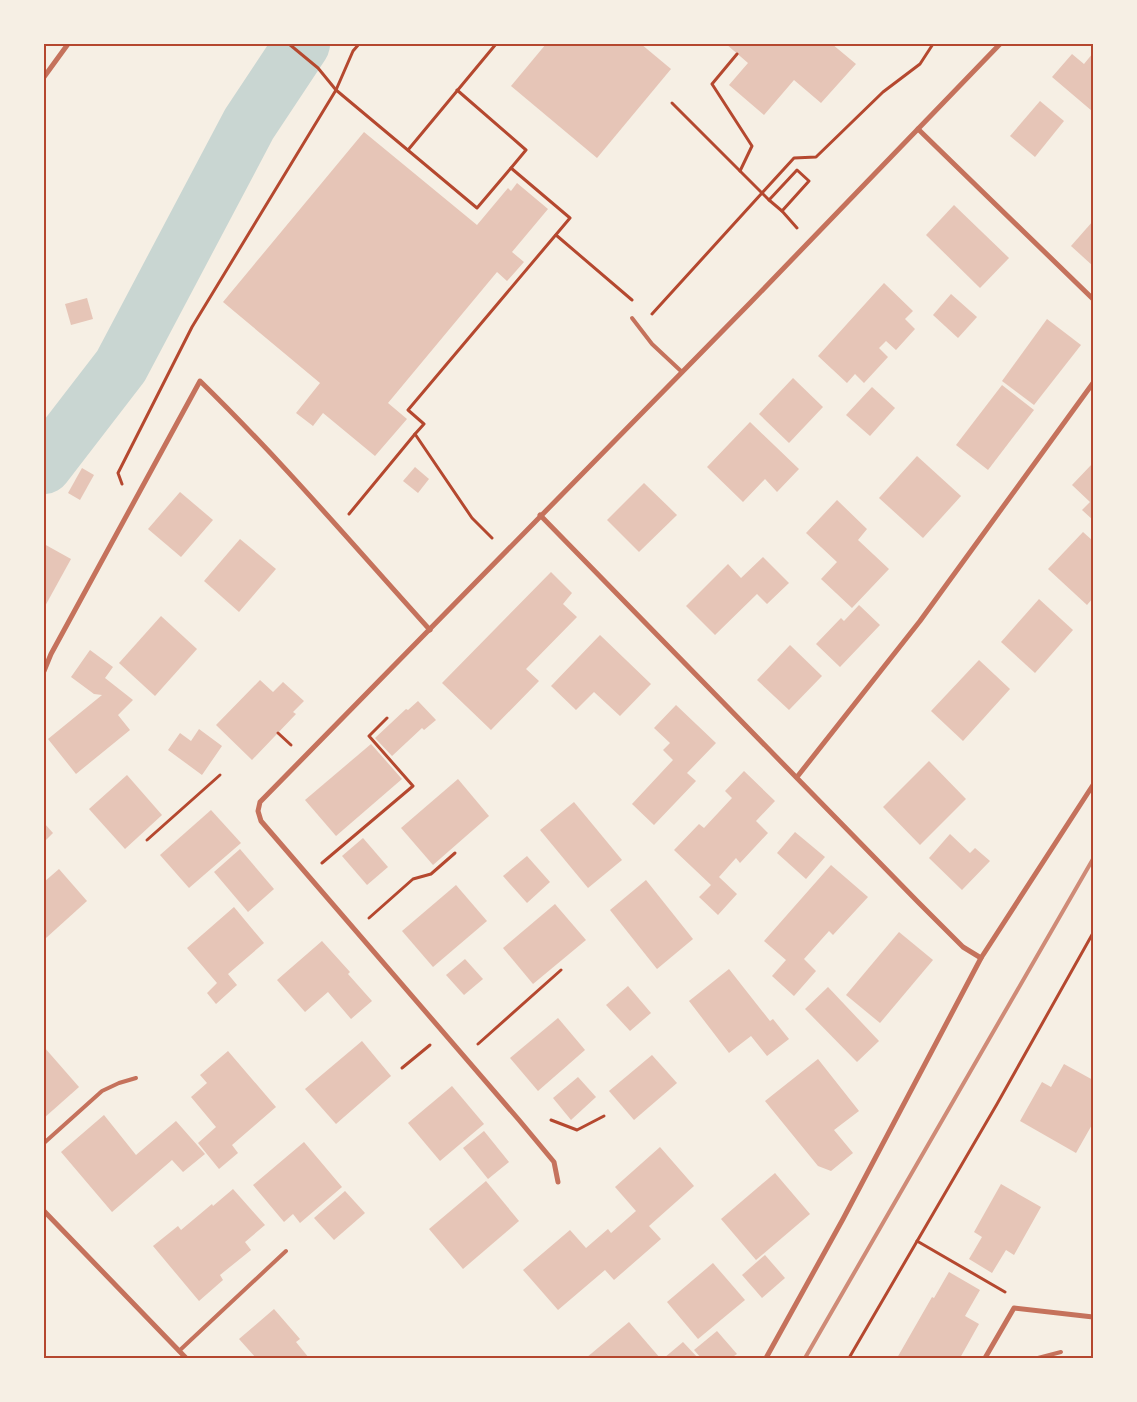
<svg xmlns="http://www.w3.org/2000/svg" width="1137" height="1402" font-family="Inter,sans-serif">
<rect width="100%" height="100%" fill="#f6efe4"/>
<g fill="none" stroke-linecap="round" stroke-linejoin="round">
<path stroke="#c9d6d2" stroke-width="56" d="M44 466 121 366 249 124 302 44"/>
</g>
<g fill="#e6c5b7">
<path d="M546 44H641L671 69 597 158 511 86Z"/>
<path d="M726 44H832L856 64 821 103 794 80 764 115 729 85 748 63Z"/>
<path d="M1093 53V110L1092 111 1052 77 1072 54 1084 64Z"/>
<path d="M1040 101 1064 121 1035 157 1010 136Z"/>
<path d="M364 132 477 225 508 188 511 191 517 183 548 209 512 252 524 262 507 281 497 272 388 403 407 419 375 456 323 413 313 426 296 413 320 383 223 302Z"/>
<path d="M954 205 1009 258 980 288 926 235Z"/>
<path d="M1093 221V266L1071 246Z"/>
<path d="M884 283 913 311 905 319 915 329 896 350 886 341 879 348 888 357 864 383 855 374 847 383 818 356Z"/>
<path d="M951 294 977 317 958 338 933 315Z"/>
<path d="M87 298 93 319 71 325 65 304Z"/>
<path d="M1047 319 1081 345 1034 405 1002 381Z"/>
<path d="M793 378 823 407 789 443 759 414Z"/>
<path d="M1002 385 1034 410 988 470 956 445Z"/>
<path d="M872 387 895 408 870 436 846 415Z"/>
<path d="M750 422 799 469 777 492 765 479 743 502 707 467Z"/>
<path d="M917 456 961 496 923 538 879 498Z"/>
<path d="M1093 463V520L1082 510 1090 502 1072 485Z"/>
<path d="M415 467 429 479 418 493 403 481Z"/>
<path d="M82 468 94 475 80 500 68 493Z"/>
<path d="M644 483 677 515 639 552 607 520Z"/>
<path d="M180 492 213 520 181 557 148 529Z"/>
<path d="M837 500 867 529 858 540 889 569 852 608 821 579 837 562 806 533Z"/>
<path d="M1083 532 1093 541V598L1087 605 1048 569Z"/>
<path d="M240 539 276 569 239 612 204 581Z"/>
<path d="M44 544 71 559 44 608Z"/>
<path d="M763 557 789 583 767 604 757 594 715 635 686 606 728 564 741 578Z"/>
<path d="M551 572 572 593 563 604 577 617 526 669 539 681 491 730 442 683Z"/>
<path d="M1039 599 1073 630 1035 673 1001 642Z"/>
<path d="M859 605 880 625 840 667 816 644 841 618 844 621Z"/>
<path d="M161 616 197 649 155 696 119 663Z"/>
<path d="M600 635 651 684 620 716 594 692 576 710 551 686Z"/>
<path d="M790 645 822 676 789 710 757 680Z"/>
<path d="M90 650 113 667 105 678 133 700 118 715 130 730 76 774 48 739 102 695 94 694 71 677Z"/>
<path d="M979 660 1010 689 963 741 931 711Z"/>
<path d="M260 680 273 692 283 682 304 701 293 712 296 714 252 760 216 725Z"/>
<path d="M418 701 436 720 424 730 422 728 392 756 375 738 406 709 408 710Z"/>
<path d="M676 705 716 743 687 773 696 781 654 825 632 804 673 760 663 750 670 743 654 728Z"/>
<path d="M199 729 222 746 202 775 168 750 180 733 191 741Z"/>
<path d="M371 744 402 779 336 836 305 800Z"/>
<path d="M929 761 966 799 920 845 883 807Z"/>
<path d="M744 771 775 801 756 821 768 833 740 863 736 858 719 877 737 894 718 915 699 897 711 885 674 850 699 824 704 828 732 798 725 791Z"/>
<path d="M127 775 162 815 125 849 89 809Z"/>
<path d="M458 779 489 816 433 865 401 828Z"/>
<path d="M574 802 622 860 588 888 540 830Z"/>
<path d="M211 810 241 843 189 888 160 855Z"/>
<path d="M44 823 53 833 44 842Z"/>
<path d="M795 832 825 857 806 879 777 853Z"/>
<path d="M950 834 970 853 975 848 990 861 962 890 929 858Z"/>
<path d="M363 838 388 867 367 885 342 856Z"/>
<path d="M240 849 274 889 248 912 214 872Z"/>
<path d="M527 856 550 882 527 903 503 876Z"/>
<path d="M831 865 868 897 833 935 829 931 804 959 816 971 794 996 772 976 786 960 764 941Z"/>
<path d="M59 869 87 901 46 938 44 936V882Z"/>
<path d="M646 880 693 939 657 969 610 910Z"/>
<path d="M456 885 487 921 433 967 402 931Z"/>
<path d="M555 904 586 940 533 984 503 948Z"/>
<path d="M234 907 264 943 228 974 237 985 216 1004 207 993 217 983 187 948Z"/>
<path d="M899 932 933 960 880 1023 846 995Z"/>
<path d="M322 941 350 972 348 974 372 1001 351 1019 328 992 305 1012 277 980Z"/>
<path d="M465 959 483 979 464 995 446 975Z"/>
<path d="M729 969 770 1021 773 1019 789 1039 767 1056 751 1036 729 1053 689 1001Z"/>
<path d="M628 986 651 1013 630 1031 606 1005Z"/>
<path d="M828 987 879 1041 857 1062 805 1009Z"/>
<path d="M558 1018 585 1050 538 1091 510 1058Z"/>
<path d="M362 1041 391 1076 336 1124 305 1089Z"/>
<path d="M44 1047 79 1087 44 1118Z"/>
<path d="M228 1051 276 1107 232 1145 238 1153 219 1169 198 1143 216 1127 191 1097 207 1083 200 1075Z"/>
<path d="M652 1055 677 1083 634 1120 609 1091Z"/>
<path d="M818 1059 859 1111 834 1130 853 1153 831 1171 818 1166 765 1101Z"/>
<path d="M1064 1064 1093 1080V1123L1076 1153 1020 1121 1042 1082 1051 1087Z"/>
<path d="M578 1077 596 1097 571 1120 553 1098Z"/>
<path d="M452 1086 484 1124 440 1161 408 1123Z"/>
<path d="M104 1115 136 1155 176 1121 205 1154 183 1172 172 1160 112 1212 61 1152Z"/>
<path d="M484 1131 509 1162 488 1179 463 1148Z"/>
<path d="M304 1142 342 1187 300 1223 293 1214 284 1222 253 1185Z"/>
<path d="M660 1147 694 1186 649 1226 661 1239 614 1280 605 1270 558 1310 523 1270 570 1230 586 1248 608 1229 611 1233 636 1211 615 1187Z"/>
<path d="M775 1173 810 1214 756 1260 721 1219Z"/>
<path d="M486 1181 519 1221 463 1269 429 1229Z"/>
<path d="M1001 1184 1041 1207 1014 1255 1006 1250 992 1273 969 1259 982 1237 974 1232Z"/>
<path d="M233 1189 265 1225 245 1242 251 1250 220 1275 223 1280 199 1301 153 1246 178 1226 181 1230 212 1204 213 1206Z"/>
<path d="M345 1191 365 1213 334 1240 314 1218Z"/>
<path d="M765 1255 785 1278 762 1298 742 1275Z"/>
<path d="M713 1263 745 1300 698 1339 667 1302Z"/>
<path d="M949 1272 980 1290 965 1316 979 1324 960 1358H897L932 1297 934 1298Z"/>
<path d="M274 1309 300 1339 296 1342 309 1358H256L239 1339Z"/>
<path d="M629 1322 660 1358H586Z"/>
<path d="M717 1331 737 1354 731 1358H701L694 1350Z"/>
<path d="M683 1342 698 1358H664Z"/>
</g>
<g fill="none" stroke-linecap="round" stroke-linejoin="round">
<g stroke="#b5482f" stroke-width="3">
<path d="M289 44 318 68 336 90 477 208 511 168 570 218 408 410 424 424 415 434"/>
<path d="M457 90 526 150 511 168"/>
<path d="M672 103 740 171"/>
<path d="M408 150 496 44"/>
<path d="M769 200 782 211"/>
<path d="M797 228 782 211 809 181 797 170 769 200 762 193 794 158 816 157 883 92 920 64 933 44"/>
<path d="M556 235 632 300"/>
<path d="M652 314 762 193 740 171 752 146 712 84 737 54"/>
<path d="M122 484 118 473 192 327 336 90 353 51 359 44"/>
<path d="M349 514 415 434 472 518 492 538"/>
<path d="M278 733 291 745"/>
<path d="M147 840 220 775"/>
<path d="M322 863 413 786 369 736 387 718"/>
<path d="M369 918 413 879 431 874 455 853"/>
<path d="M478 1044 561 970"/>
<path d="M402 1068 430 1045"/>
<path d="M551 1120 577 1130 604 1116"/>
<path d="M917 1241 1005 1292"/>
<path d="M849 1358 997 1104 1093 933"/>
</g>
<g stroke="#c5725c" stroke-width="4">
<path d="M632 318 652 344 682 372"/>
<path d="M44 1143 102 1091 119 1083 136 1078"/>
<path d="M179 1351 286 1251"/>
<path d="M1038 1358 1061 1352"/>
</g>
<g stroke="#c5725c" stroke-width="5">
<path d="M44 77 68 44"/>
<path d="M918 129 1093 299"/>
<path d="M540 515 918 902 963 947 981 958"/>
<path d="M44 671 51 654 200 381C281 460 354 546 430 630"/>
<path d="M797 777 920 621 1093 383"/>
<path d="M558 1182 554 1162 519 1120 261 821 258 811 260 802 750 303 1000 44"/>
<path d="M44 1211 186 1358"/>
<path d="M766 1358 843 1219 981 958 1093 785"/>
<path d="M985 1358 1014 1308 1093 1317"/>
</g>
<path stroke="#cf8b77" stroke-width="4" d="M805 1358 1093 859"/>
</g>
<rect width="1137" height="1402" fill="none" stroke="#f6efe4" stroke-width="90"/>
<rect x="45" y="45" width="1047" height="1312" fill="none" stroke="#b5482f" stroke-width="2"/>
</svg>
